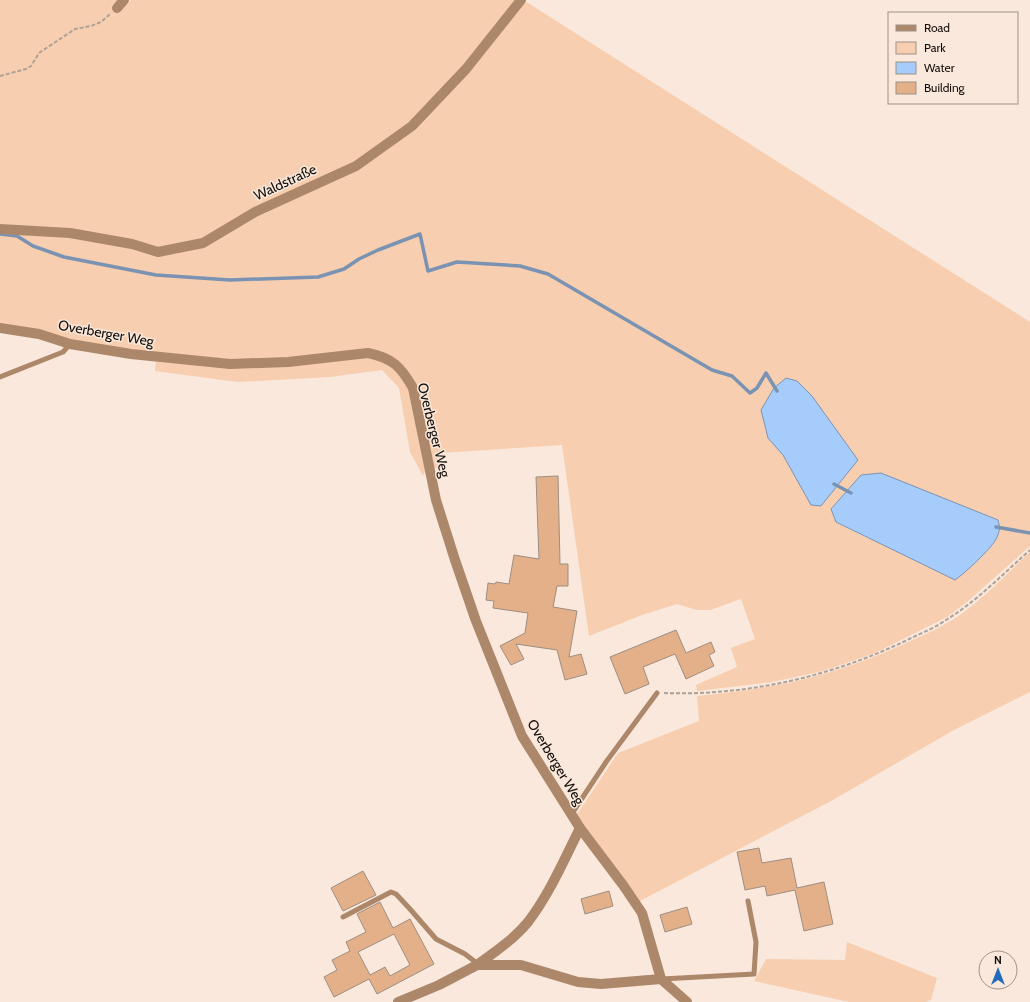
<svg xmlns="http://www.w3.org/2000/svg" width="1030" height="1002" font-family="Cabin,sans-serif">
<rect width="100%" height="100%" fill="#f9e8db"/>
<g fill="#f7ceaf" fill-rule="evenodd">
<path d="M0 0H118L111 6 118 13 131 0H517L465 67 410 124 355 164 202 241 158 250 0 227Z"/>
<path d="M525 1 1030 322V546L967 602 947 617 875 653 823 671 772 682 697 691 696 685 737 667 731 648 755 639 741 599 710 610H697L677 604 642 615 589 636 562 445 441 453 444 468H431L414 387 382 354 229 362 131 352 0 325V230L184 249 256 213 357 167 414 127ZM840 437 858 460 811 505 783 455 768 438ZM831 509 869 539 836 522Z"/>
<path d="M368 356 390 363 410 389 426 468 423 476 410 452 399 388 382 370 330 377 238 382 155 371 156 361Z"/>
<path d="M1030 552V692L954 730 831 801 638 902 576 816 618 753 699 721 697 696C774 689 834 676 904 644 926 634 949 624 968 609 990 592 1010 571 1030 552Z"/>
<path d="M847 942 937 978 931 1000 925 1002H849L754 981 766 959 845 960Z"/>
</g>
<g fill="#a6ccfc" stroke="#7a93b3">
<path d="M786 378 797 381 812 396 858 460 821 506 811 505 783 455 768 438 761 410 774 388Z"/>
<path d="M881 473 998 520C1000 527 1000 532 996 539 991 549 965 573 955 580L836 522 831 509 861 475Z"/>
</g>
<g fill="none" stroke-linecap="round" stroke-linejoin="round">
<g stroke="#7a93b3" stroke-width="3.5">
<path d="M0 234 17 236 33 246 64 257 156 275 230 280 318 277 344 269 359 259 378 250 420 234 428 271 457 262 520 266 548 274 712 370 732 376 750 393 757 388 766 373 777 391"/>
<path d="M834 484 851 493"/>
<path d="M996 527 1030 533"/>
</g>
</g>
<g fill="#e3b089" stroke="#9d8e82" fill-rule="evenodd">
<path d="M558 476 560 564H568V586H557L553 607 577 611 569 657 581 654 587 674 565 680 557 650 516 644 524 659 511 665 500 646 525 633 528 613 493 608 494 601 486 600 488 583 495 584 496 582 509 584 514 555 539 559 536 477Z"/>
<path d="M676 630 686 653 711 642 715 652 709 655 714 666 686 679 675 654 643 667 649 684 625 694 610 657Z"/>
<path d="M759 848 762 863 791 858 797 888 824 882 833 924 804 931 795 890 767 896 765 886 745 890 737 852Z"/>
<path d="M363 871 376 895 343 911 331 888Z"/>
<path d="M609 891 613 906 585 914 581 899Z"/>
<path d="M380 902 393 928 410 919 434 964 377 994 369 979 334 997 324 977 337 970 332 960 350 951 346 942 366 932 357 914ZM394 934 410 965 390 976 385 967 370 975 358 952Z"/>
<path d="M687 907 692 924 665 932 660 915Z"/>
</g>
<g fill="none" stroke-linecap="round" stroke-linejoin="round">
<g stroke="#aea197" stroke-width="2" stroke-dasharray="4 2" stroke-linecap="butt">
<path d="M0 76 26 69 31 66 39 53 75 29 91 26 101 22 110 14"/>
<path d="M664 693C746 696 829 677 903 642 917 635 933 629 946 620 977 601 1003 574 1030 550"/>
</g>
<g stroke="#ad8769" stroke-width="5">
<path d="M0 377 63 352 70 344"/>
<path d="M571 815 606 762 657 693"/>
<path d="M343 917 391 892 396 894 410 909 436 939 465 954 478 964"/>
<path d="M662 979 754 974 756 942 748 901"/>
</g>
<g stroke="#ad8769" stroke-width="10">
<path d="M117 8 124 0"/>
<path d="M0 229 70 233 132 244 158 252 203 243 255 212 356 166 412 126 466 69 521 0"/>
<path d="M0 328 39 334 70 344 131 354 230 364 288 362 368 353C393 358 401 367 413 388L436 500 455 560 476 621 522 736 580 828 623 885 642 913 661 979 687 1002"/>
<path d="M477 965C495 952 514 939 528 922 550 893 564 860 580 828"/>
<path d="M398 1002 439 985 477 965H521L578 982 601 984 661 979"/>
</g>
</g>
<g text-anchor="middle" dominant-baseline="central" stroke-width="3" stroke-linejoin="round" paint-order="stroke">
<g font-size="14" fill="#130e09" stroke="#f9e8db">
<text transform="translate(285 182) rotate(-25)">Waldstraße</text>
<text transform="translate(106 333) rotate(10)">Overberger Weg</text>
<text transform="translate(434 430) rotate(76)">Overberger Weg</text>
<text transform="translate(556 762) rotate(59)">Overberger Weg</text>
</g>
</g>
<rect x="888" y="12" width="130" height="92" fill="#f9e8db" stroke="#9d9187"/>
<rect x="896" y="25" width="20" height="6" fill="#ad8769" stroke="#9d9187"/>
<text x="924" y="32" font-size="12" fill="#130e09">Road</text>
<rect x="896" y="42" width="20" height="12" fill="#f7ceaf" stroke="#9d9187"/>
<text x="924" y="52" font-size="12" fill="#130e09">Park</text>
<rect x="896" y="62" width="20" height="12" fill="#a6ccfc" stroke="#9d9187"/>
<text x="924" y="72" font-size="12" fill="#130e09">Water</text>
<rect x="896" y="82" width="20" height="12" fill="#e3b089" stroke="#9d9187"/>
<text x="924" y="92" font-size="12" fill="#130e09">Building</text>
<g transform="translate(998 970)"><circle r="19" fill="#f9e8db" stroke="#9d9187"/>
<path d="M0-3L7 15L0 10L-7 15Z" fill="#226bbb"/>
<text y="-6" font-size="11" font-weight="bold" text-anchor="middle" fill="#130e09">N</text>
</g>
</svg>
